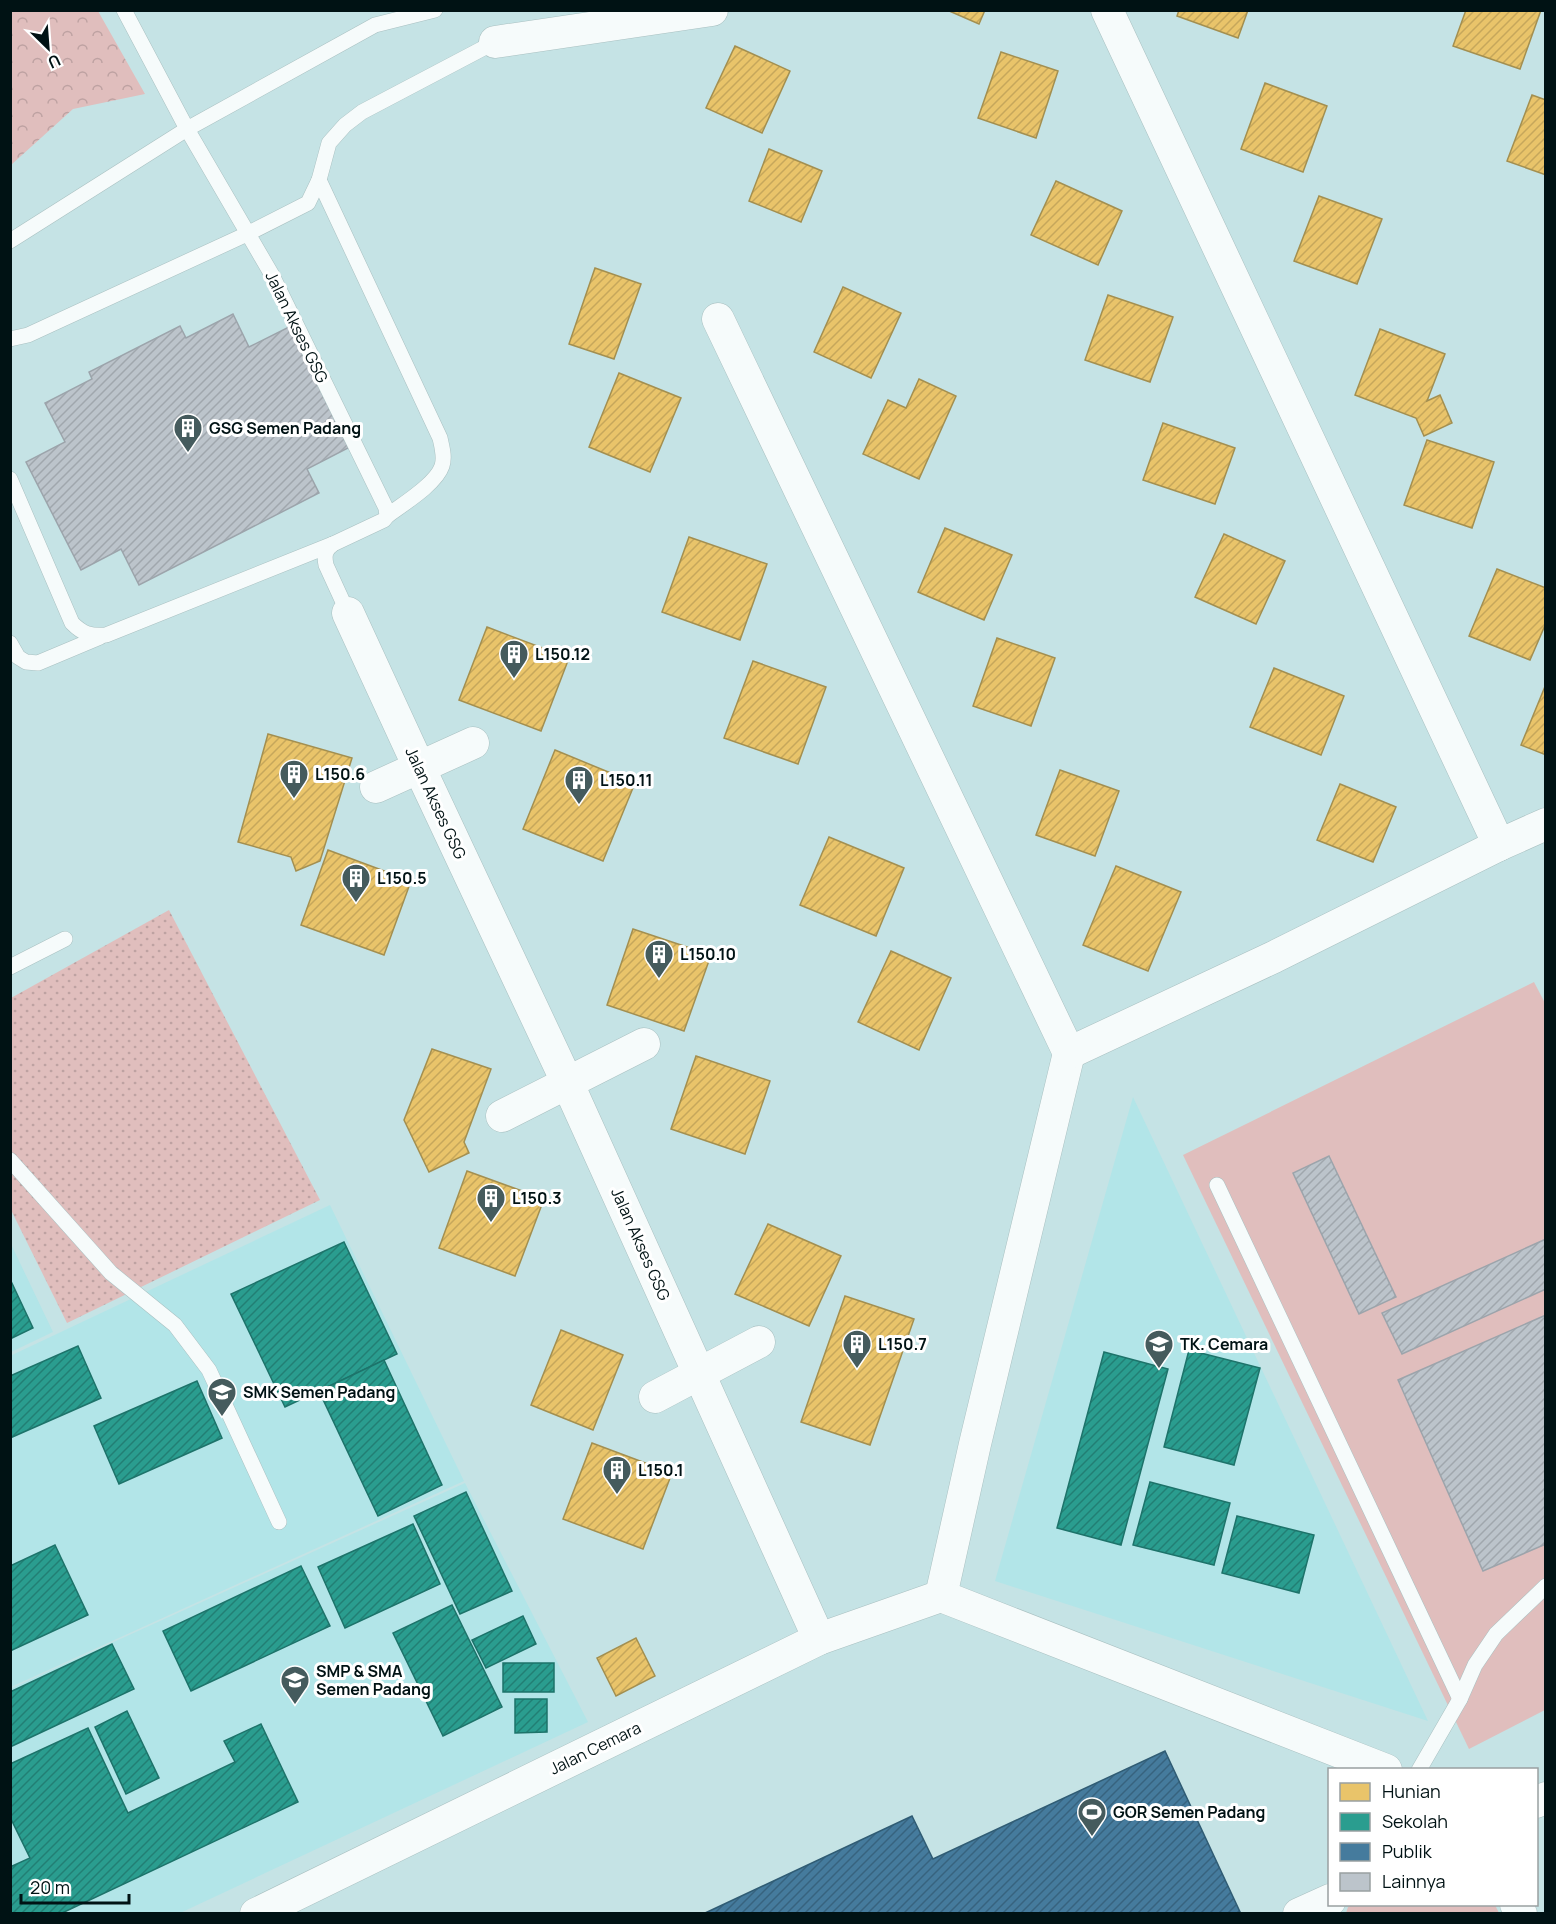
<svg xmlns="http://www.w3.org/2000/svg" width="1556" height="1924" font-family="Manrope,sans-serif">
<defs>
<pattern id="green-dots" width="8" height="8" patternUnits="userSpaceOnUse" patternTransform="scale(1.5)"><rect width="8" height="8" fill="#e0bebd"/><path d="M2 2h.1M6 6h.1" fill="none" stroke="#bea2a2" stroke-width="1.8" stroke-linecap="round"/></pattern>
<pattern id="forest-crowns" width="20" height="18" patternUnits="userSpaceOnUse" patternTransform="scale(1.5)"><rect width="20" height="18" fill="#e0bebd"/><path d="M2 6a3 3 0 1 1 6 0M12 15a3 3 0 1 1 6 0" fill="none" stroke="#bea2a2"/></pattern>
<pattern id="homes-hatch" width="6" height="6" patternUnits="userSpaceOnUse" patternTransform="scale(1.5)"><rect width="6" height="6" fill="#e9c46a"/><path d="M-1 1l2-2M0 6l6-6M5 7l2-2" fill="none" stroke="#c6a75b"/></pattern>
<pattern id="schools-hatch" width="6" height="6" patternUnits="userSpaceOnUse" patternTransform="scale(1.5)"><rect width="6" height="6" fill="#2a9d8f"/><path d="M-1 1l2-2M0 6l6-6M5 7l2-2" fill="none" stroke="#227f74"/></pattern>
<pattern id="public-hatch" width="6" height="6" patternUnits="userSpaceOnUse" patternTransform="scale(1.5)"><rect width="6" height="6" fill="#457b9d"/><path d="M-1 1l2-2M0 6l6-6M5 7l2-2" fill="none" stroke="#37637f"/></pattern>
<pattern id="building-hatch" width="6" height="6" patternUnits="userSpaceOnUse" patternTransform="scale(1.5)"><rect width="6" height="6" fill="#bcc4cb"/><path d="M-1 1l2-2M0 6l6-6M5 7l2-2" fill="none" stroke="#a0a7ad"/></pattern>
</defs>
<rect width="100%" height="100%" fill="#c5e3e5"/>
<g fill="#b2e5e8">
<path d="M1133 1097 1428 1721 995 1581Z"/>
<path d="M330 1205 464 1481 11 1687 10 1356Z"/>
<path d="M10 1242 53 1332 11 1352H10Z"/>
<path d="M465 1483 588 1722 180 1913H11L10 1689Z"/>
</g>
<path fill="url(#green-dots)" d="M169 910 320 1200 67 1323 11 1210V998Z"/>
<path fill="url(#forest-crowns)" d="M11 10 98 11 145 94 73 109 11 165Z"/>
<g fill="#e0bebd">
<path d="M1534 982 1546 1005 1545 1710 1469 1749 1183 1155Z"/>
<path d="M1355 1904 1495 1905 1499 1913H1346L1348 1907Z"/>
</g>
<g fill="url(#homes-hatch)" stroke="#a38f50" stroke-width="1.5">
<path d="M947 10H985L979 24Z"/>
<path d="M1179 10H1248L1238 38 1177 16Z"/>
<path d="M1466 10H1541L1520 69 1453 46Z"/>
<path d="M735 46 790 71 762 133 706 108Z"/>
<path d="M1001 52 1058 71 1036 138 978 118Z"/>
<path d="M1265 83 1327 106 1303 172 1241 149Z"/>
<path d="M1532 95 1546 100V175L1507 161Z"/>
<path d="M769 149 822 171 801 222 749 201Z"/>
<path d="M1056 181 1122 211 1098 265 1031 235Z"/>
<path d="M1319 196 1382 219 1357 284 1294 261Z"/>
<path d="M595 268 641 284 614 359 569 344Z"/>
<path d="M843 287 901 313 871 378 814 352Z"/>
<path d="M1108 295 1173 317 1150 382 1085 360Z"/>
<path d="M1380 329 1445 354 1427 401 1440 395 1452 423 1424 436 1416 418 1355 395Z"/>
<path d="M619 373 681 398 650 472 589 447Z"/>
<path d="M919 379 956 396 919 479 863 454 888 400 906 408Z"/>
<path d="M1163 423 1235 448 1215 504 1143 480Z"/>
<path d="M1427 440 1494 462 1472 528 1404 505Z"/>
<path d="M945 528 1012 555 984 620 918 592Z"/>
<path d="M1224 534 1285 561 1256 624 1195 597Z"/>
<path d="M689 537 767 564 740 640 662 612Z"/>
<path d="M1497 569 1546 588V623L1530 660 1469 636Z"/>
<path d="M487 627 569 658 541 731 459 700Z"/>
<path d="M997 638 1055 658 1031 726 973 706Z"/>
<path d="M753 661 826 687 798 764 724 738Z"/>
<path d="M1274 668 1344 696 1321 755 1250 727Z"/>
<path d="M1546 684V755L1521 745Z"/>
<path d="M268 734 352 758 320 861 296 871 291 857 238 842Z"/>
<path d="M555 750 635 783 603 861 523 829Z"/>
<path d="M1060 770 1119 791 1095 856 1036 835Z"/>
<path d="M1340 784 1396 807 1373 862 1317 840Z"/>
<path d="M829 837 904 868 876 936 800 905Z"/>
<path d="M328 850 411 881 384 955 301 925Z"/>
<path d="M1116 866 1181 892 1148 971 1083 945Z"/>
<path d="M633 929 711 955 684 1031 607 1005Z"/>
<path d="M891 951 951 978 919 1050 858 1022Z"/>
<path d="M432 1049 491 1069 464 1142 469 1153 429 1172 404 1120Z"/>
<path d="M696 1056 770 1081 745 1154 671 1129Z"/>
<path d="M467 1171 544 1199 515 1276 439 1248Z"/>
<path d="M768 1224 841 1256 809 1326 735 1294Z"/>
<path d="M845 1296 914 1319 870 1445 801 1422Z"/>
<path d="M561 1330 623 1355 593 1430 531 1405Z"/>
<path d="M592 1443 672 1473 643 1549 563 1519Z"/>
<path d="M636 1638 655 1676 616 1696 597 1658Z"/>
</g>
<g fill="url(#schools-hatch)" stroke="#1d736a" stroke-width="1.5">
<path d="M344 1242 397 1354 285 1407 231 1294Z"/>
<path d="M10 1279 33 1328 10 1339Z"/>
<path d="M78 1346 101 1398 10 1438V1376Z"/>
<path d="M1189 1350 1260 1368 1234 1465 1164 1447Z"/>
<path d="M1104 1352 1168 1369 1121 1545 1057 1528Z"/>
<path d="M384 1360 442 1485 378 1516 319 1391Z"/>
<path d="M197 1381 222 1438 119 1484 94 1426Z"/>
<path d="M1150 1482 1230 1503 1214 1565 1133 1545Z"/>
<path d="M466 1492 512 1591 460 1614 414 1516Z"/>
<path d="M1237 1516 1314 1535 1299 1593 1222 1573Z"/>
<path d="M413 1524 440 1584 345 1628 318 1567Z"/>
<path d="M55 1545 88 1615 10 1651V1566Z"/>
<path d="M301 1566 330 1626 191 1691 163 1631Z"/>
<path d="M452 1605 502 1707 443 1736 393 1633Z"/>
<path d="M523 1616 536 1644 486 1668 472 1640Z"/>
<path d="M112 1644 134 1689 10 1747V1692Z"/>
<rect x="503" y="1663" width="51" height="29"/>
<path d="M515 1699H547V1732L515 1733Z"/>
<path d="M127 1711 159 1778 126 1794 95 1727Z"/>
<path d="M261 1724 298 1802 60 1914H10V1867L30 1858 10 1817V1764L88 1728 128 1813 235 1762 224 1741Z"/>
</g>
<path fill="url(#public-hatch)" stroke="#305c74" stroke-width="1.5" d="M1165 1751 1241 1914H703L912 1816 933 1859Z"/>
<g fill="url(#building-hatch)" stroke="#9ca4ab" stroke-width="1.5">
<path d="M233 314 249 347 289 327 350 447 307 469 319 493 139 585 121 549 81 570 26 462 65 442 45 403 92 379 89 372 180 326 186 338Z"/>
<path d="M1329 1156 1396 1297 1359 1314 1293 1173Z"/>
<path d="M1546 1239V1289L1402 1354 1382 1313Z"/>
<path d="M1546 1315V1544L1483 1571 1398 1380Z"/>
</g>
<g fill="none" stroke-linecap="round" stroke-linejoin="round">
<g stroke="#a9c0c1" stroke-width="16">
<g id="service">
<path d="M124 10 187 129 272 275 386 508 387 516 384 520 333 544C325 550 324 555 326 565L348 613"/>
<path d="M319 180 440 438C442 447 445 457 442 466 436 484 403 504 387 516"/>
<path d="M10 241 187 129 375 25 435 10"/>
<path d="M10 339 28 335 247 234 308 203 319 180 329 143 345 125 362 112 495 42"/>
<path d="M10 479 72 623C83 634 90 636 106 635L333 544"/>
<path d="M10 643 18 657 26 662 38 663 100 637"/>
<path d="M10 967 65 939"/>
<path d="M10 1160 111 1273 175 1325 209 1370 279 1522"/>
<path d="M1217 1185 1460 1699"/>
<path d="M1419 1770 1460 1699 1475 1665 1496 1634 1546 1586"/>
</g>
</g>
<g stroke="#a9c0c1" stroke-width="33">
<g id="minor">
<path d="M1107 10 1499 845"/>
<path d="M495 42 712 10"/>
<path d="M718 319 1069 1053 975 1444 941 1596"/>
<path d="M348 613 419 767 568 1084 819 1639"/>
<path d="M376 787 473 743"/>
<path d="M1069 1053 1274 957 1499 845 1546 824"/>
<path d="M502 1116 644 1044"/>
<path d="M655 1397 759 1342"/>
<path d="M941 1596 1386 1770"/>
<path d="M1536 1802 1546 1798"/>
<path d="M1516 1904 1521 1914"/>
<path d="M256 1914 819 1639 941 1596"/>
<path d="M1299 1914 1330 1900"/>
</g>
</g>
<use href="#service" stroke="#f6fbfb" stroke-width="15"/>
<use href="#minor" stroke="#f6fbfb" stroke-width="32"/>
</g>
<defs>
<g id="building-pin" transform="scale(1.5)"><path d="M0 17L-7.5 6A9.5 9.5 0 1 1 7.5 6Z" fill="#455b5d" stroke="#fff"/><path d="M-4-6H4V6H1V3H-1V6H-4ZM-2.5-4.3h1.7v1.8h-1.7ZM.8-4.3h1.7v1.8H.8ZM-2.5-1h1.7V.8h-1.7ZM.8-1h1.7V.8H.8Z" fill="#fff"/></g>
<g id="school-pin" transform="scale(1.5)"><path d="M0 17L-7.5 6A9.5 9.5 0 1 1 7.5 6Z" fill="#455b5d" stroke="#fff"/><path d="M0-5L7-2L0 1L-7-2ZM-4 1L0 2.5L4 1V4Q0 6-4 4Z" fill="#fff"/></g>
<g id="stadium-pin" transform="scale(1.5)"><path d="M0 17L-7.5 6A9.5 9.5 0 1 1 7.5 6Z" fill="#455b5d" stroke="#fff"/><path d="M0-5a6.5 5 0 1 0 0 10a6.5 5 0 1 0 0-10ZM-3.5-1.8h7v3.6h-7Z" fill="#fff"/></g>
</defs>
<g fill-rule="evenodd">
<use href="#building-pin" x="188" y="428"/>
<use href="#building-pin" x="514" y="654"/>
<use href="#building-pin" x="294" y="774"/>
<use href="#building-pin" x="579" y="780"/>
<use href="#building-pin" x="356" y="878"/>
<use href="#building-pin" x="659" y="954"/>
<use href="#building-pin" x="491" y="1198"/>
<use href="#building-pin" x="857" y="1344"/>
<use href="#school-pin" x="1159" y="1344"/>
<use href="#school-pin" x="222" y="1392"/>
<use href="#building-pin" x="617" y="1470"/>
<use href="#school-pin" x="295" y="1680"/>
<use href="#stadium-pin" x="1092" y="1812"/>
</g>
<g text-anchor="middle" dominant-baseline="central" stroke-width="6" stroke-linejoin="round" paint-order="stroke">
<g font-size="16" fill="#001214" stroke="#fff">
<text transform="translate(297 327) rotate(64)">Jalan Akses GSG</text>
<text transform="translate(436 803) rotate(65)">Jalan Akses GSG</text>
<text transform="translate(641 1244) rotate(66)">Jalan Akses GSG</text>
<text transform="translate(595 1748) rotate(-26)">Jalan Cemara</text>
</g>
<g font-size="16" font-weight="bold" fill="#001214" stroke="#fff" text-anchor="start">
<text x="209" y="428">GSG Semen Padang</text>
<text x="535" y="654">L150.12</text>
<text x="315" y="774">L150.6</text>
<text x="600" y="780">L150.11</text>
<text x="377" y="878">L150.5</text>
<text x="680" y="954">L150.10</text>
<text x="512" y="1198">L150.3</text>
<text x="878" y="1344">L150.7</text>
<text x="1180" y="1344">TK. Cemara</text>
<text x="243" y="1392">SMK Semen Padang</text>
<text x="638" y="1470">L150.1</text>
<text x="316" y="1671">SMP &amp; SMA<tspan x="316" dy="18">Semen Padang</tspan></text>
<text x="1113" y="1812">GOR Semen Padang</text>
</g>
</g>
<rect width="1556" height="1924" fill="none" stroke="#001214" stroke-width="24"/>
<rect x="1328" y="1768" width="210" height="138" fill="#ffffff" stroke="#99a0a1" stroke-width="1.5"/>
<rect x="1340" y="1783" width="30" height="18" fill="#e9c46a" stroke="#99a0a1" stroke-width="1.5"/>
<text x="1382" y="1798" font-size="18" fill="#001214">Hunian</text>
<rect x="1340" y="1813" width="30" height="18" fill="#2a9d8f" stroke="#99a0a1" stroke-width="1.5"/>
<text x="1382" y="1828" font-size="18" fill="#001214">Sekolah</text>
<rect x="1340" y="1843" width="30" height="18" fill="#457b9d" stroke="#99a0a1" stroke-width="1.5"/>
<text x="1382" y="1858" font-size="18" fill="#001214">Publik</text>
<rect x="1340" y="1873" width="30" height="18" fill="#bcc4cb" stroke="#99a0a1" stroke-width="1.5"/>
<text x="1382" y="1888" font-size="18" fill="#001214">Lainnya</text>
<g transform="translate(48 48) rotate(155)" stroke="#ffffff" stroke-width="4.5" paint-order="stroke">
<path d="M0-4.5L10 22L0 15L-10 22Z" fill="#001214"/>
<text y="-9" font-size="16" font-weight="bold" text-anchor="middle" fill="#001214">U</text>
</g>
<path d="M21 1894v9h108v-9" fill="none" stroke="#001214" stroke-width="3"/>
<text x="30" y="1894" font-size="18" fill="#001214" stroke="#ffffff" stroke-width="4.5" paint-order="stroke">20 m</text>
</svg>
